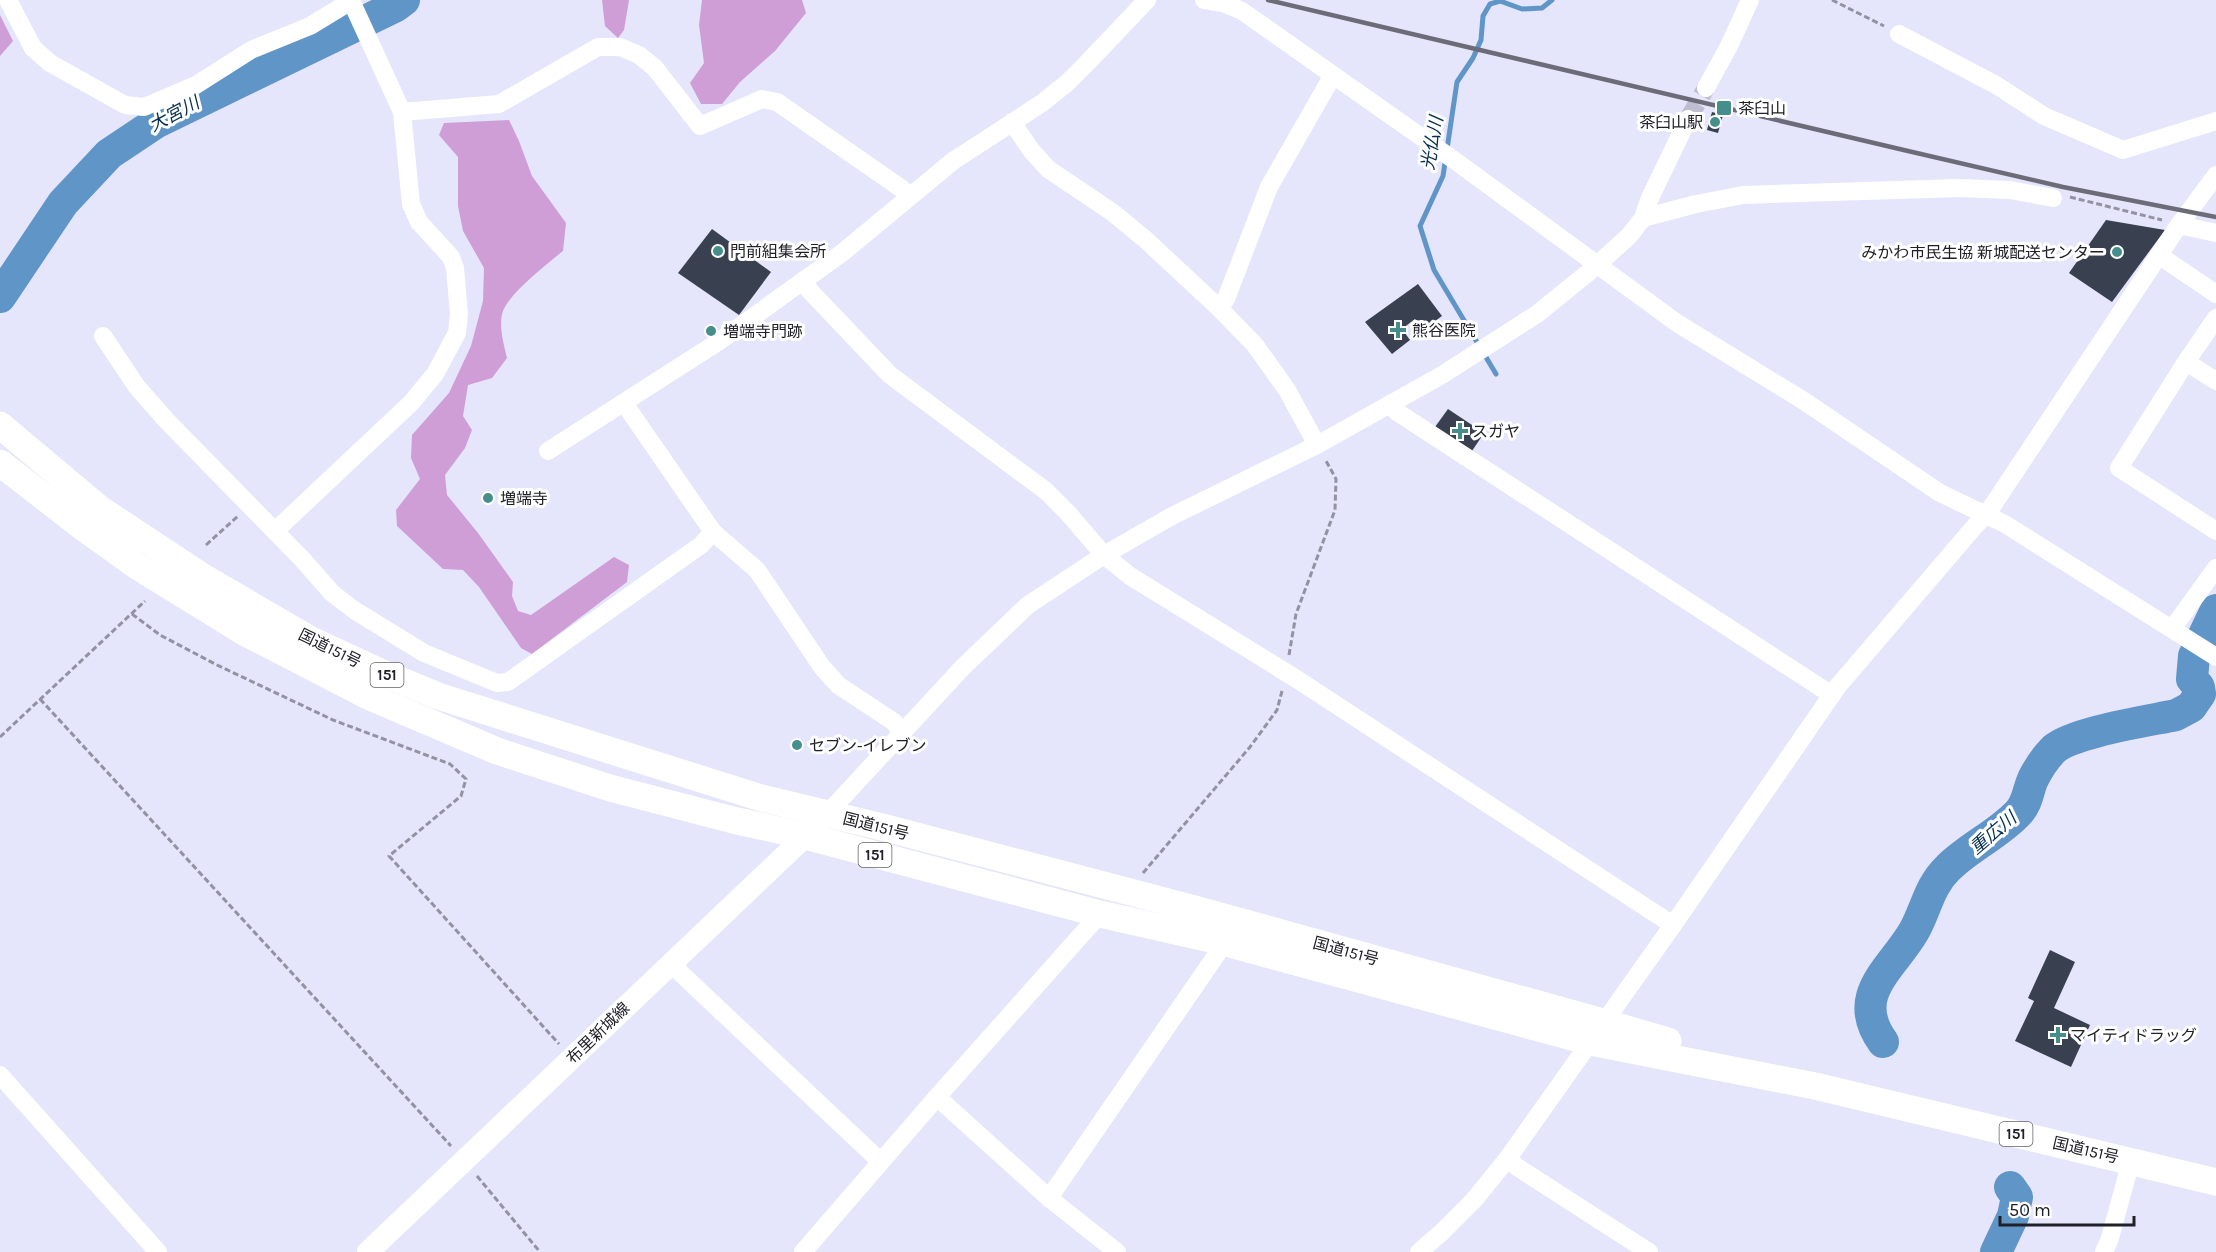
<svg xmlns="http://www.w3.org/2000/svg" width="2216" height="1252" font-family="Karla,'Noto Sans JP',sans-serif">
<rect width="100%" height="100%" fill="#e5e5fb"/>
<g fill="#cf9ed7">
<path d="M602 0H629L624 30 618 38 605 26Z"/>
<path d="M702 0H802L806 13 775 51 740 82 722 104H701L690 83 704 63 699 25Z"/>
<path d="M0 15 13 41 0 56Z"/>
<path d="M509 120 519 141 532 176 566 223 563 251C547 264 510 293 503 311 498 325 504 345 507 358L492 378 468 385 463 416 472 430 465 448 445 475 447 495 478 533 513 582 512 596 518 611 531 615 614 557 629 565 627 582 532 654 521 648 479 587 463 570 443 569 397 526 396 510 420 479 411 458 412 435 449 393 471 346 483 301 484 268 463 231 458 206V157L439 135 444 123Z"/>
</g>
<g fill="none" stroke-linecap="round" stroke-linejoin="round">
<path stroke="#6095c8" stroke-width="5" d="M1496 374 1434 270 1420 226 1443 176 1457 82 1473 58 1481 40 1483 16 1490 4 1500 1 1522 9 1542 8 1552 0"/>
<g stroke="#6095c8" stroke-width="32">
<path d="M0 297 63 203 109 154 157 122 396 6 404 0"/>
<path d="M1883 1042C1849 995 1892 969 1914 931 1926 910 1929 886 1948 868 1969 847 1999 834 2019 812 2028 802 2028 790 2033 779 2038 769 2046 757 2054 749 2074 732 2148 721 2176 715L2191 707 2200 694 2199 687 2192 679 2194 656 2216 610"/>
<path d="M1996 1252 2013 1216 2017 1197 2010 1187"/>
</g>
</g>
<g fill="#394050">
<path d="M1712 112 1723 115 1718 133 1707 130Z"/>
<path d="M2106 220 2165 230 2112 302 2069 273Z"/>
<path d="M712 229 771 272 739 315 678 273Z"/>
<path d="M1418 284 1442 316 1423 330 1415 319 1402 329 1410 340 1392 354 1365 322Z"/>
<path d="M1448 409 1484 433 1472 451 1435 427Z"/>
<path d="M2050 950 2075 962 2054 1008 2090 1025 2071 1067 2015 1041 2034 1001 2028 998Z"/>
</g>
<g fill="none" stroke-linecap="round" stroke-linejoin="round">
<path stroke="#bebed1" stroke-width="18" stroke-dasharray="18 9" stroke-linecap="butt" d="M1688 119 1706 88"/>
<g stroke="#9292a2" stroke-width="3" stroke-dasharray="6 3" stroke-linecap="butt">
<path d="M1832 0 1884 26"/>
<path d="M2070 197 2162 220"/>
<path d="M206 545 238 516"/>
<path d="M132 614 160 635 217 665 333 720 450 764 466 779 461 796 389 856 559 1044"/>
<path d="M1289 655 1296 614 1335 510 1336 479 1325 459"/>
<path d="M40 699 451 1146"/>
<path d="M0 737 145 601"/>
<path d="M1143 873 1250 747 1277 710 1282 691"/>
<path d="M477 1176 540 1252"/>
</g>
<g stroke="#fff" stroke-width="18">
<path d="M8 0 33 48 50 63 125 105 144 107 196 85 251 50 310 26 351 1 353 5 402 112 411 204 419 222 451 257 455 268 459 314 457 333 435 374 411 403 275 531"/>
<path d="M1204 0 1223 3 1242 11 1454 160 1677 323 1804 401 1940 493 2005 524 2216 657"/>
<path d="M1899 34 1996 85 2044 116 2123 150 2216 121"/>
<path d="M1706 88 1729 46 1750 0"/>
<path d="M402 112 499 104 598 47H620L639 55 655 68 700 126 762 99 777 102 902 189 909 196"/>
<path d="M1012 122 1031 150 1048 169 1112 212 1146 240 1219 308 1255 345 1287 390 1317 445"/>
<path d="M1643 218 1696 204 1743 195 1959 188 2010 190 2053 198"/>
<path d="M2179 225 2216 233"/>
<path d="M2160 256 2216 294"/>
<path d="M803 281 810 291 890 375 1046 491 1067 512 1104 555 1130 576 1295 678 1673 925"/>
<path d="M1219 308 1226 299 1269 187 1333 75"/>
<path d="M103 336 137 387 167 421 303 560 332 593 354 610 424 653 497 683 508 682 701 545 713 532"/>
<path d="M2186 362 2216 318"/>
<path d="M2216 381 2186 362 2119 468 2216 531"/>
<path d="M624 403 713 532 757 570 822 667 838 685 894 722 902 733"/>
<path d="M1390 404 1397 412 1832 695"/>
<path d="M548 451 718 342 842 253 953 161 1042 103 1067 83 1088 62 1147 0"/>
<path d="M2172 629 2216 568"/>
<path d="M827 814 963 667 1028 605 1104 555 1172 516 1317 445 1442 375 1537 314 1589 272 1629 236 1643 218 1649 200 1688 119"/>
<path d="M671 964 881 1162"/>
<path d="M0 1075 158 1252"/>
<path d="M937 1097 1049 1198 1117 1252"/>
<path d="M1508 1158 1517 1167 1649 1252"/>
<path d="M1049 1198 1217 954 1215 940"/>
<path d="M803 1252 937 1097 1100 914"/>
<path d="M1419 1252 1443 1231 1474 1200 1508 1158 1673 925 1838 686 1975 526 1987 514 2179 225 2216 175"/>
<path d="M2104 1252 2110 1238 2131 1161"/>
</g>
<path stroke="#fff" stroke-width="22" d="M368 1252 815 827"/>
<g stroke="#fff" stroke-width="27">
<path d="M0 425 100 509 203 577 309 639 378 671 438 696 761 798 886 828 1195 909 1603 1022 1668 1041"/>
<path d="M0 463 84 528 137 566 244 632 368 696 497 751 610 788 733 820 805 836 1100 914 1215 940 1590 1042 1815 1086 2216 1182"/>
</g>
<path stroke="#6c6c79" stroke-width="4.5" d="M1268 0 1908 151 2063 187 2216 217"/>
</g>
<g fill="#468e8c" stroke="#fff" stroke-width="2">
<rect x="1716" y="100" width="16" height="16" rx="3"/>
<circle cx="1715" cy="122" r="6"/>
<circle cx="718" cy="251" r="6"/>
<circle cx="2117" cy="252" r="6"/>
<path d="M1395 321h6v6h6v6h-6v6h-6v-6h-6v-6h6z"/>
<circle cx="711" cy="331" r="6"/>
<path d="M1457 422h6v6h6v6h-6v6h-6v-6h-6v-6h6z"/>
<circle cx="488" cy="498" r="6"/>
<circle cx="797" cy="745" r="6"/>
<path d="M2055 1026h6v6h6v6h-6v6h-6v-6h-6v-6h6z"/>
</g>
<g text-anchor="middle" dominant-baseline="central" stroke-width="6" stroke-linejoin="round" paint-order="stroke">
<g fill="#fff" stroke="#636368" stroke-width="1.5">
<rect x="370.5" y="663" width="33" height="24" rx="4.5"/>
<rect x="858.5" y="843" width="33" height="24" rx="4.5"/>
<rect x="1999.5" y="1122" width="33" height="24" rx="4.5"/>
</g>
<g font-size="15" font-weight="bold" fill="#202028">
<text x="387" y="675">151</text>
<text x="875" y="855">151</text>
<text x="2016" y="1134">151</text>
</g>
<g font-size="16" fill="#202028" stroke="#fff" text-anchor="start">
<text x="1738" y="108">茶臼山</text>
<text x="1703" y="122" text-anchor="end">茶臼山駅</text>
<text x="730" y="251">門前組集会所</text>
<text x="2105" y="252" text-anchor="end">みかわ市民生協 新城配送センター</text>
<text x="1412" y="330">熊谷医院</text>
<text x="723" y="331">増端寺門跡</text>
<text x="1472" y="431">スガヤ</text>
<text x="500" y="498">増端寺</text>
<text x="809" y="745">セブン-イレブン</text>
<text x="2070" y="1035">マイティドラッグ</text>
</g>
<g font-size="16" fill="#202028" stroke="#fff">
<text transform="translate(330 648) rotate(26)">国道151号</text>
<text transform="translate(876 826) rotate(14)">国道151号</text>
<text transform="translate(1346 951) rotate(15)">国道151号</text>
<text transform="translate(598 1033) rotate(-44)">布里新城線</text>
<text transform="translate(2086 1150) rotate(13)">国道151号</text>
</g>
<g font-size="18" font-style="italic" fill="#052f50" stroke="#fff">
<text transform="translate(174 114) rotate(-28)">大宮川</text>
<text transform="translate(1432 143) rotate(-80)">光仏川</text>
<text transform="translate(1993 833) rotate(-40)">重広川</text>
</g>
</g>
<path d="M2000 1216v9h134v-9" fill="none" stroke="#202028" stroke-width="3"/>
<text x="2009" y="1216" font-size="18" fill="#202028" stroke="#ffffff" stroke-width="4.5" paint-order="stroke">50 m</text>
</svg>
